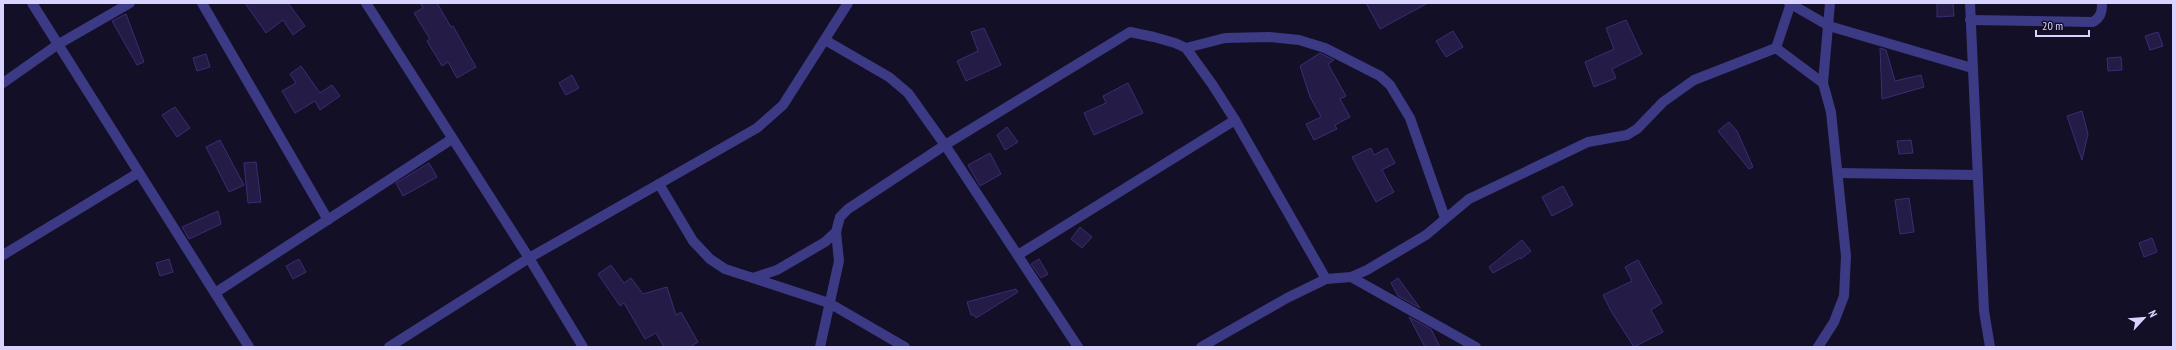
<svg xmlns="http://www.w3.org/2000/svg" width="2176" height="350" font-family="'PT Sans Narrow',sans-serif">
<rect width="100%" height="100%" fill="#130f26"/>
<g fill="#241b47" stroke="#3b2d73">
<path d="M245 3H288L305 26 293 35 283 20 266 33Z"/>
<path d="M420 3H437L451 27 453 26 476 67 457 78 448 62 442 66 427 41 430 39 414 13 423 8Z"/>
<path d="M1366 3H1428L1380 29Z"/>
<path d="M1937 3H1953L1954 16 1937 17Z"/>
<path d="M126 14 144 62 137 65 112 21Z"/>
<path d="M1626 20 1642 54 1612 69 1616 78 1594 87 1585 62 1614 49 1606 28Z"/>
<path d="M984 28 1001 65 966 81 957 61 978 51 971 32Z"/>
<path d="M1453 31 1463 47 1446 57 1436 41Z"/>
<path d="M2158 32 2163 46 2150 50 2145 36Z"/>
<path d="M1880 48 1886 50 1895 81 1921 75 1924 87 1882 99Z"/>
<path d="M1320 53 1334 60 1328 64 1346 96 1340 99 1350 117 1335 125 1337 129 1314 140 1306 124 1321 117 1310 97 1300 66Z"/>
<path d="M206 54 210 67 197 71 193 58Z"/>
<path d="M2121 57 2122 70 2108 71 2107 58Z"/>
<path d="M301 66 320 93 332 85 340 96 320 110 315 101 295 113 282 91 296 83 290 74Z"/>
<path d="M572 75 579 88 566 95 559 83Z"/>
<path d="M1128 83 1143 113 1094 135 1084 113 1106 103 1103 96Z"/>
<path d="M175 107 190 128 177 137 162 115Z"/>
<path d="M2082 111 2088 134 2082 160 2067 116Z"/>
<path d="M1729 122 1737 131 1753 167 1749 169 1718 131Z"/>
<path d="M1007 127 1018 142 1005 150 997 135Z"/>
<path d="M220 140 244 185 229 192 206 147Z"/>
<path d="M1911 140 1913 153 1899 154 1897 141Z"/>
<path d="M1371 148 1374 155 1387 148 1395 163 1382 170 1394 192 1376 202 1352 157Z"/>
<path d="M990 153 1001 174 980 186 968 165Z"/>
<path d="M256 162 261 202 248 203 244 163Z"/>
<path d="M429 163 437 177 403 196 396 183Z"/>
<path d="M1563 186 1573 205 1552 216 1542 197Z"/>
<path d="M1909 198 1914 232 1900 234 1895 200Z"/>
<path d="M218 211 221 224 189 239 182 227Z"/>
<path d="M1080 227 1092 237 1082 248 1071 239Z"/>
<path d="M2152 238 2157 252 2144 257 2139 243Z"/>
<path d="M1522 240 1531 251 1521 259 1520 258 1493 273 1489 267Z"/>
<path d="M169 259 173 272 160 276 156 263Z"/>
<path d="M299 259 306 272 293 279 286 266Z"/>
<path d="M1039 259 1048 274 1041 278 1031 264Z"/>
<path d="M1638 260 1662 303 1651 310 1663 332 1634 347 1611 311 1603 295 1632 281 1625 267Z"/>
<path d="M611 265 624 283 631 278 643 294 667 287 676 315 681 312 698 342 690 347H664L656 333 645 339 624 303 620 306 598 274Z"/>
<path d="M1398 278 1420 308 1398 296 1391 283Z"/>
<path d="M1016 289 1018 292 976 318 974 315H971L967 302Z"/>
<path d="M1409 317 1431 329 1440 347H1425Z"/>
</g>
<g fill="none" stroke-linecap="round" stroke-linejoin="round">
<g stroke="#3d3a85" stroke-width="10">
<path d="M32 3 249 347"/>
<path d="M202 3 328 220"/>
<path d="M366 3 529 258 389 347"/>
<path d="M1789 3 1829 26 1972 68"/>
<path d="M1970 3 1984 311 1990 347"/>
<path d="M1970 20 2093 22C2101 17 2102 12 2102 3"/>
<path d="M825 40 889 77 908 93 945 145 1078 347"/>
<path d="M1186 48 1225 38 1269 37 1299 40 1325 48 1380 76 1390 85 1410 118 1445 218"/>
<path d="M1776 48 1823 83"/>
<path d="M3 83 57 45 130 3"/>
<path d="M1838 173 1977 175"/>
<path d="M659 184 693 241 710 259 725 269 753 278 777 270 825 242 836 232 840 217 848 209 945 145 1130 32 1154 37 1175 43 1186 48 1212 84 1235 120"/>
<path d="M3 255 138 173"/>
<path d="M1018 255 1235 120 1326 279 1287 298 1201 347"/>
<path d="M1351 277 1476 347"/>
<path d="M753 278 829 303 905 347"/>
<path d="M1326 279 1351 277 1367 270 1426 235 1469 199 1588 142 1627 135 1637 129 1663 102 1694 80 1776 48 1791 3"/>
<path d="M215 293 452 139"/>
<path d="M583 347 529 258 757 128 783 105 848 3"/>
<path d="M820 347 839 261 836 232"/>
<path d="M1818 347 1834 322 1844 296 1846 256 1831 112 1823 83 1830 3"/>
</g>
</g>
<rect width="2176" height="350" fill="none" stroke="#d9d4ff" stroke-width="8"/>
<g transform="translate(2144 318) rotate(64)" stroke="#130f26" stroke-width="3" paint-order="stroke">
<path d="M0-3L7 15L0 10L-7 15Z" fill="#d9d4ff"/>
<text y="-6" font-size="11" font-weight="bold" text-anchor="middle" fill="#d9d4ff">N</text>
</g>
<path d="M2036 30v6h53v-6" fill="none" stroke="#d9d4ff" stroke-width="2"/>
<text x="2042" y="30" font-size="12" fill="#d9d4ff" stroke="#130f26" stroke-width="3" paint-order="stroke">20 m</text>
</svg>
